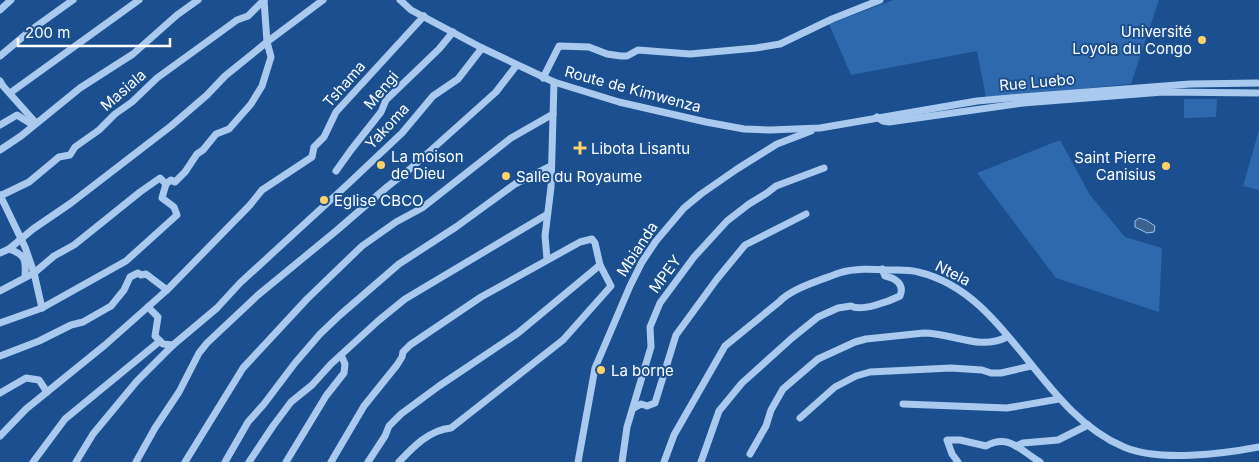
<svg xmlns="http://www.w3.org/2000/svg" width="1259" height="462" font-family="Inter,sans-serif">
<rect width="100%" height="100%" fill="#1b4f8f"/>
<g fill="#2e69ad">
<path d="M893 0H1159L1131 84 986 98 977 51 851 75 829 24Z"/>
<path d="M1184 99H1217L1216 117 1184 118Z"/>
<path d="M1259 130V190L1243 186Z"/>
<path d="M1060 140 1090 195 1125 237 1162 248 1159 312 1056 278 977 173Z"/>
</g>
<path fill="#3c6290" stroke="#9cc4f0" d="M1139 218 1146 220 1155 226 1154 232 1147 233 1135 227V221Z"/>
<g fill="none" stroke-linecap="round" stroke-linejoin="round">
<g stroke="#a9c9ee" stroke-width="7">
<path d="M400 0 411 10 482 48 554 82 619 102 706 122 744 129 770 130 820 128 977 101 1022 97 1190 84 1259 83"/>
<path d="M0 10 11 0"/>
<path d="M0 56 31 30 73 0"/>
<path d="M543 78 559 46 589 47 607 54 621 56H627L638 50 690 54 756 48 780 44 832 19 880 0"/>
<path d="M0 81 3 86 36 123"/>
<path d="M10 93 139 0"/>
<path d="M877 117 883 121 889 122 1023 103 1163 92 1259 93"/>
<path d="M0 125 17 115 33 125"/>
<path d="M0 150 21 136 80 88 133 54 177 15 198 0"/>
<path d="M336 171 351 150 381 112 386 100 439 49 453 32"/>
<path d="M0 195 25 247 34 273 42 308"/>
<path d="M0 196 29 182 59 157 70 155 75 147 99 130 115 114 132 102 157 78 237 20 248 16 264 0"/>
<path d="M9 249C26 255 26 260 25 277"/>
<path d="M0 253 9 249 33 229 71 203 171 126 207 95 225 76 267 42 323 0"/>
<path d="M547 259 545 236 551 187 554 82"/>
<path d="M0 291 34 273 54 256 74 245 140 192 160 178 166 184 171 180 175 182 185 172 197 154 203 150 216 134 229 129 251 104 262 86 271 57 267 42 264 0"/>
<path d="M148 307 158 317 155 336 163 344 173 345"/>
<path d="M0 323 42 308 126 261 177 215 174 207 162 198 166 184"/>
<path d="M0 356 39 341 71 325 83 322 111 306 124 290 130 277 138 273 141 275 146 274 167 290"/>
<path d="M0 393 26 378 39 380 47 392"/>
<path d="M903 404 1007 408 1059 399"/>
<path d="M634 408 641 404 647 406 655 403 676 335 717 279 745 245 806 214"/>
<path d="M800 418 835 387 856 376 870 372 951 368 982 370 991 373H1001L1031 366"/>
<path d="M0 436 26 409 105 345 167 290 250 205 262 190 312 157 314 147 324 137 336 112 424 16"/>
<path d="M1016 446 1023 443 1058 440 1088 425"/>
<path d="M750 454 766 426 771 410 783 389 818 359 855 342 866 339 924 333C953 333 979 351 1007 337"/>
<path d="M33 462 65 419 160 341"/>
<path d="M76 462 93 434 137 381 173 345 217 308 240 283 348 184 402 133 433 96 458 79 482 48"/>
<path d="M136 462 155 428 179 392 199 353 207 343 258 295 336 231 387 187 410 169 496 92 516 66"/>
<path d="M185 462 243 368 307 299 362 246 396 222 422 208 511 138 553 114"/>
<path d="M225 462 248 422 264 404 295 363 320 334 340 315 399 264 456 227 515 184 551 166"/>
<path d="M249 462 273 426 291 402 312 385 331 364 378 321 405 299 546 215"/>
<path d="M286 462 326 396 344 373 345 364 341 355"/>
<path d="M331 462 364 406 397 365 402 357 403 352 410 345 481 297 580 242 592 239 595 243 600 265 611 286 563 340 451 428C429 430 413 447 399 462"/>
<path d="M368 462 385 436 389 426 401 414 439 386 518 333 600 265"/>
<path d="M578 462 595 368 630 286 642 262 656 241 684 208 701 194 737 169 777 144 811 131"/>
<path d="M622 462 627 427 651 347 650 327 660 303 694 257 727 221 749 204 767 193 776 186 824 168"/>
<path d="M664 462 674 435 725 346 779 302C792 288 821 280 839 273 855 268 872 269 888 270 898 270 908 269 918 272 1009 293 1037 410 1124 447 1158 462 1223 454 1259 447"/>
<path d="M701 462 719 411 742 383 792 338 818 317 838 308 851 306C861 312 890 301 900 296 905 284 895 278 885 276L882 269"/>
<path d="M958 462 952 454 947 440H960L986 446C1009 433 1021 451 1040 462"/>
</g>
</g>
<g fill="#ffd166" stroke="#1b4f8f" stroke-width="2">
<circle cx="1202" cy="40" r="5"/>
<path d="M577.5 140.5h5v5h5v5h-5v5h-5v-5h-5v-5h5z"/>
<circle cx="381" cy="165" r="5"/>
<circle cx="1166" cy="166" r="5"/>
<circle cx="506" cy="176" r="5"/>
<circle cx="324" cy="200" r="5"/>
<circle cx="601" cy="370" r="5"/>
</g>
<g text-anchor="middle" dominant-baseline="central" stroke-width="4" stroke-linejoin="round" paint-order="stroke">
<g font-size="15" fill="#fff" stroke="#1b4f8f" text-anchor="start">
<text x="1192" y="31" text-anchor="end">Université<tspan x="1192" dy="17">Loyola du Congo</tspan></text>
<text x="591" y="148">Libota Lisantu</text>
<text x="391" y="156">La moison<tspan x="391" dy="17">de Dieu</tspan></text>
<text x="1156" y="157" text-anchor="end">Saint Pierre<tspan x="1156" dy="17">Canisius</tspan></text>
<text x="516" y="176">Salle du Royaume</text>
<text x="334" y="200">Eglise CBCO</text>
<text x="611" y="370">La borne</text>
</g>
<g font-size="15" fill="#fff" stroke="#1b4f8f">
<text transform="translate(1037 82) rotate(-5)">Rue Luebo</text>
<text transform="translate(344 84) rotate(-49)">Tshama</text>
<text transform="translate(633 89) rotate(15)">Route de Kimwenza</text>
<text transform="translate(123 90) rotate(-41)">Masiala</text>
<text transform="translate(381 90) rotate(-50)">Mengi</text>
<text transform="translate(387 126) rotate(-47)">Yakoma</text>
<text transform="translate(637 249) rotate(-57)">Mbianda</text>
<text transform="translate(953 273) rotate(27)">Ntela</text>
<text transform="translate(665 274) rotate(-53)">MPEY</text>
</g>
</g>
<path d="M18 38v8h152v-8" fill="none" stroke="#ffffff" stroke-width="2.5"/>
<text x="25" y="38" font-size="15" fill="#ffffff" stroke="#1b4f8f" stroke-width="4" paint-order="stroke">200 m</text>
</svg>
